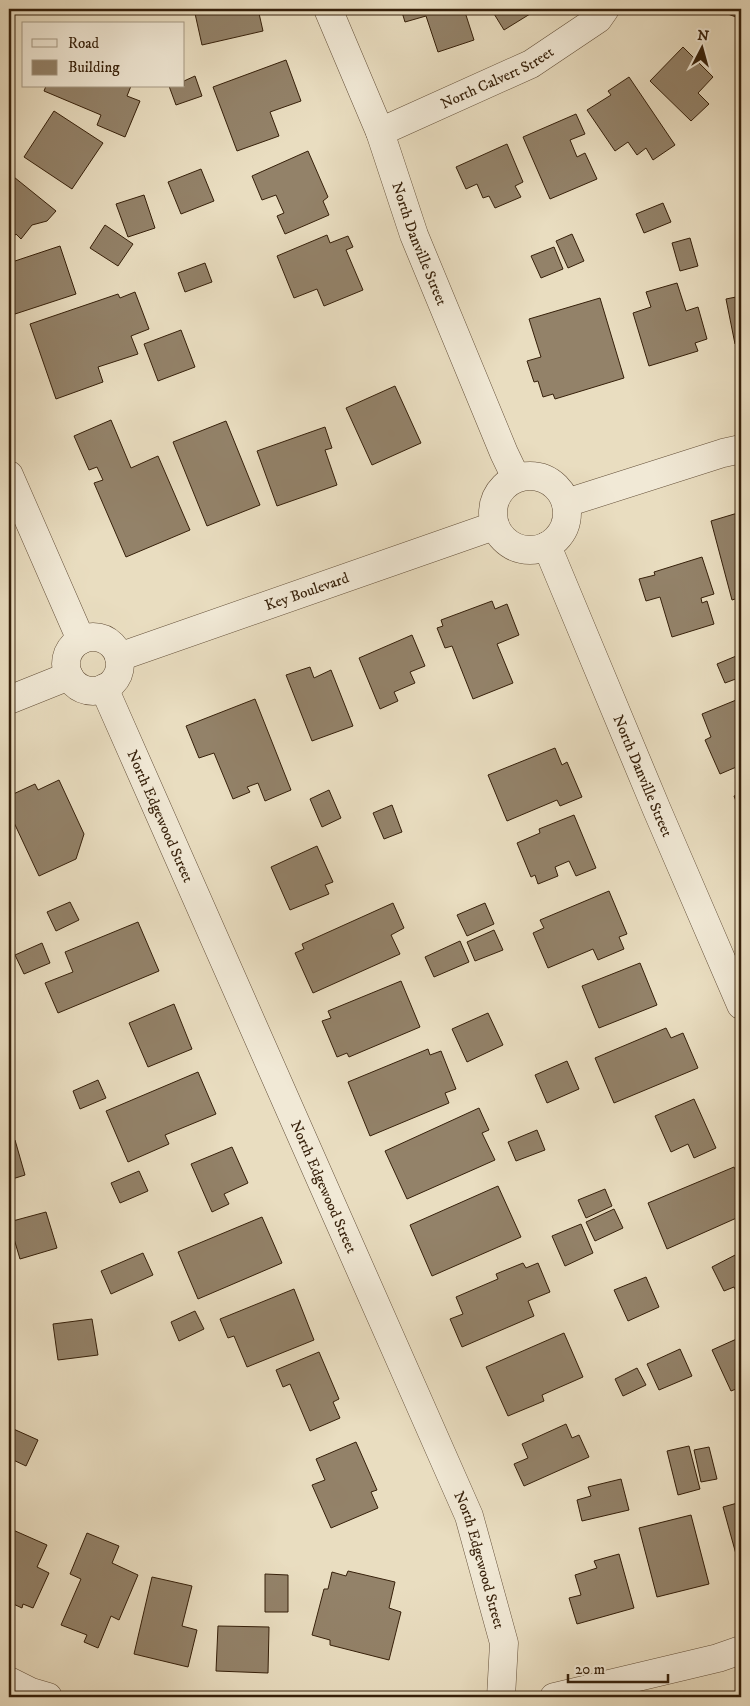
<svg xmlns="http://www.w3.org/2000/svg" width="750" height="1706" font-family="'IM FELL DW Pica',serif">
<rect width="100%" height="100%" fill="#e9ddc0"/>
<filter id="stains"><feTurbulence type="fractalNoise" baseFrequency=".004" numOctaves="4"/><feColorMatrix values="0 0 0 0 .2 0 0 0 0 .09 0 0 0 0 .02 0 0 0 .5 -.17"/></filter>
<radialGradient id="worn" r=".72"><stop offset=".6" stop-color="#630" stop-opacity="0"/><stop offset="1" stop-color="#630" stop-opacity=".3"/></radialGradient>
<g fill="#938269" stroke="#36200a">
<path d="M194 9H258L263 31 202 45Z"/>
<path d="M401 9H464L474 40 438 52 426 16 405 22Z"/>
<path d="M491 9H526L530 14 504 30Z"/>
<path d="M714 9H739L736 17Z"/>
<path d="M683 47 713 77 698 93 709 104 691 121 650 81Z"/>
<path d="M286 60 301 101 270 112 279 136 237 151 213 87Z"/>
<path d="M195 76 202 96 176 105 169 86H184V81Z"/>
<path d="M629 77 675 145 653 160 646 148 637 155 628 142 615 151 587 110 611 95 608 91Z"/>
<path d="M46 86H131L127 96 140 101 125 137 97 125 101 115 44 91Z"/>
<path d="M54 111 103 143 72 189 24 157Z"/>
<path d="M576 114 585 134 570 140 577 157 585 153 597 179 550 199 523 137Z"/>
<path d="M507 144 523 182 515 186 521 197 495 208 489 196 483 198 477 184 466 189 456 167Z"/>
<path d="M308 151 328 197 323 201 329 215 285 234 277 216 284 213 276 195 262 200 252 176Z"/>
<path d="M201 169 214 201 181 214 168 182Z"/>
<path d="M9 173 56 211 47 221 32 225 21 239 16 234 9 242Z"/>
<path d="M144 195 155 228 128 237 116 204Z"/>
<path d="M663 203 671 222 644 233 636 214Z"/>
<path d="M105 225 133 244 118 266 90 248Z"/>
<path d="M572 234 584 261 568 268 556 241Z"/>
<path d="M327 235 330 243 348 236 353 247 346 250 363 290 324 306 317 289 294 298 277 256Z"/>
<path d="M690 238 698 266 680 271 672 243Z"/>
<path d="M60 246 76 294 15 314 9 296V263Z"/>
<path d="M554 247 563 269 541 278 531 256Z"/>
<path d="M205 263 212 282 185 292 178 273Z"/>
<path d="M677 283 686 311 698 307 707 339 695 343 698 351 649 366 633 313 651 307 646 292Z"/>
<path d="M135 292 149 329 131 336 138 354 98 367 103 382 56 399 30 324 118 294 120 298Z"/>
<path d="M741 296V342L735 344 726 299Z"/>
<path d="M600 298 624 378 555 399 553 394 543 397 538 381 534 382 527 361 541 357 529 319Z"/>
<path d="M181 330 195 367 158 381 144 344Z"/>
<path d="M395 386 421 443 372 465 346 408Z"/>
<path d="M111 420 131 468 158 456 190 530 126 557 94 483 103 480 97 467 89 470 74 436Z"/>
<path d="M226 421 260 505 207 526 173 442Z"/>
<path d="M325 427 332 448 325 450 337 485 277 506 257 451Z"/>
<path d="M741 512V597L732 600 711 521Z"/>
<path d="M702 557 714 594 701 598 702 603 707 601 714 624 672 637 660 597 646 601 639 579 655 575 654 572Z"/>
<path d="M492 601 495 609 507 604 519 635 497 644 513 683 473 699 452 646 445 648 437 628 443 626 441 620Z"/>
<path d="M412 635 425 666 410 672 415 683 394 692 398 701 380 709 359 658Z"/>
<path d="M741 654V677L725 683 717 664Z"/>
<path d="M310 667 314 678 331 670 353 726 312 741 286 675Z"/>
<path d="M740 695H741V765L720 774 705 740 711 737 702 714 741 698Z"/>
<path d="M255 699 291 790 265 801 258 783 247 787 250 792 233 799 214 753 199 758 186 726Z"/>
<path d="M555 748 562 765 567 762 582 797 560 806 557 800 507 821 488 775Z"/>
<path d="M59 780 84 834 76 859 39 876 9 812V796L35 784 38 790Z"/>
<path d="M329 790 341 818 322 827 310 799Z"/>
<path d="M741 793V814L734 796Z"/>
<path d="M392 805 402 832 384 839 373 813Z"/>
<path d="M574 815 596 868 576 876 569 861 555 867 558 876 538 884 535 875 531 877 517 843 540 833 539 829Z"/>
<path d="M317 846 333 882 325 885 329 894 290 910 271 867Z"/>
<path d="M609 891 627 934 619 937 624 949 598 960 593 949 548 968 533 933 544 928 540 920Z"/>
<path d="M70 902 79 920 56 931 47 912Z"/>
<path d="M393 903 404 928 391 935 400 954 313 993 295 953 304 949 302 944Z"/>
<path d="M485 903 494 924 467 936 457 915Z"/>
<path d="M138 922 159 971 58 1013 45 983 73 972 65 952Z"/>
<path d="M494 930 503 950 475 961 467 942Z"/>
<path d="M460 941 469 962 434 977 425 957Z"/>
<path d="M42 943 50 963 24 974 15 955Z"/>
<path d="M640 963 657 1005 599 1028 582 986Z"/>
<path d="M401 981 420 1027 349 1057 347 1053 337 1057 322 1021 331 1018 328 1011Z"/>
<path d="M174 1004 192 1049 148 1067 129 1023Z"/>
<path d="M488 1013 503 1045 467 1062 452 1029Z"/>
<path d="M666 1028 671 1038 683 1033 698 1068 614 1103 595 1058Z"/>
<path d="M428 1049 430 1055 441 1051 456 1089 445 1093 449 1103 370 1136 348 1082Z"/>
<path d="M567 1061 579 1089 547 1103 535 1075Z"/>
<path d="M198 1072 216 1114 165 1135 169 1144 128 1162 106 1111Z"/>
<path d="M98 1080 106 1098 80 1109 73 1091Z"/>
<path d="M694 1099 716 1148 694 1158 688 1144 671 1152 655 1116Z"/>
<path d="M479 1108 489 1130 482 1133 495 1160 407 1199 385 1151Z"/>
<path d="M537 1130 545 1150 516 1161 508 1142Z"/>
<path d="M15 1140 25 1175 9 1180V1142Z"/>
<path d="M232 1147 248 1183 224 1194 229 1204 212 1212 191 1164Z"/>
<path d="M734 1167 741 1182V1216L667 1249 648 1203Z"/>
<path d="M139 1171 148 1191 120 1203 111 1183Z"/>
<path d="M498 1186 521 1237 432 1276 410 1225Z"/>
<path d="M605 1189 612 1206 586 1218 578 1200Z"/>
<path d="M614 1209 623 1228 595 1241 586 1222Z"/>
<path d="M46 1212 57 1248 20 1259 9 1222Z"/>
<path d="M262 1217 282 1263 198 1299 178 1252Z"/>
<path d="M581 1224 593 1253 565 1266 552 1236Z"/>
<path d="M741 1252V1301L734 1287 724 1291 712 1267Z"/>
<path d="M143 1253 153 1275 111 1294 101 1271Z"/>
<path d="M523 1263 526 1268 538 1263 550 1292 528 1301 534 1316 462 1347 450 1319 463 1314 456 1297 498 1279 496 1274Z"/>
<path d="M646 1277 659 1307 628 1321 614 1290Z"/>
<path d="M294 1289 314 1340 247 1367 234 1336 228 1338 220 1319Z"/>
<path d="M195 1311 204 1329 179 1341 171 1322Z"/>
<path d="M92 1319 98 1355 58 1360 53 1324Z"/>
<path d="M564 1333 583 1377 542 1395 544 1401 508 1416 486 1367Z"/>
<path d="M741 1337V1387L731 1391 712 1350Z"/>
<path d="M680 1349 692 1376 659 1390 647 1364Z"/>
<path d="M319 1352 339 1399 333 1402 340 1418 310 1431 290 1384 283 1387 276 1370Z"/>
<path d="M637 1368 646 1385 623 1396 615 1379Z"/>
<path d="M566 1424 572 1438 579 1435 589 1457 524 1486 514 1464 528 1458 522 1444Z"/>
<path d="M9 1427 38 1440 26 1466 9 1458Z"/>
<path d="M356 1442 377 1490 371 1492 378 1508 331 1528 312 1485 325 1480 316 1459Z"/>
<path d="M689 1446 700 1489 678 1495 667 1451Z"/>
<path d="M709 1447 717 1479 701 1482 694 1450Z"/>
<path d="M621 1479 629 1510 582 1521 577 1500 591 1496 588 1487Z"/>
<path d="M741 1502V1565H739L723 1507Z"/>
<path d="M691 1515 709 1584 657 1597 639 1528Z"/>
<path d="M13 1530 47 1545 37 1567 49 1573 33 1608 23 1604 22 1608 9 1602V1538Z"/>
<path d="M87 1533 119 1546 112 1563 138 1575 119 1620 111 1616 98 1648 84 1642 87 1635 61 1625 81 1579 70 1574Z"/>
<path d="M619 1554 634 1608 577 1624 569 1598 581 1595 575 1575 597 1568 594 1561Z"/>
<path d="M348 1571 395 1582 389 1608 401 1612 389 1660 330 1645V1640L312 1635 324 1589H328L332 1572 346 1576Z"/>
<path d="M265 1574 288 1575V1612H265Z"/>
<path d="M152 1577 192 1586 182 1626 197 1630 188 1667 134 1654Z"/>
<path d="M218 1626 269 1627 268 1673 216 1671Z"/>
</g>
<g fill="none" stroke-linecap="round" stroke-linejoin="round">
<g stroke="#634f38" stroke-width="29">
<g id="minor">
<path id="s1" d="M328 9 380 132 414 235 504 453 516 478"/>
<path id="s2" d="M380 132 531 64 598 19 605 9"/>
<path d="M9 475 81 640"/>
<circle cx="530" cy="513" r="37"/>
<path d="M566 503 723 453 741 449"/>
<path id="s3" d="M547 546 657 810 741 1005"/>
<circle cx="93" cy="664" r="27"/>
<path id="s4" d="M119 657 494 526"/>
<path id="s5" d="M104 688 469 1516 504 1643 501 1697"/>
<path d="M9 700 69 676"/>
<path d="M9 1681 31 1692 48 1697"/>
<path d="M554 1697 718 1658 741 1650"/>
</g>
</g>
<use href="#minor" stroke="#f1e9d6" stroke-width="28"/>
</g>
<g text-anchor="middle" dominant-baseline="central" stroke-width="4.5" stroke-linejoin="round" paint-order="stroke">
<g font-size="15" fill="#36200a" stroke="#f1e9d6">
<text stroke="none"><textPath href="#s2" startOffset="129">North Calvert Street</textPath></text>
<text stroke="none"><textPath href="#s1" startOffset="252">North Danville Street</textPath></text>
<text stroke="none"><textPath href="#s4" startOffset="199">Key Boulevard</textPath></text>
<text stroke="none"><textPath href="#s3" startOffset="249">North Danville Street</textPath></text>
<text stroke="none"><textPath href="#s5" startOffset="140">North Edgewood Street</textPath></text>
<text stroke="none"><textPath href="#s5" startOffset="545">North Edgewood Street</textPath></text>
<text stroke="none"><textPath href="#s5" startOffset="950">North Edgewood Street</textPath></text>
</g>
</g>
<rect width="750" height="1706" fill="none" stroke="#e9ddc0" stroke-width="30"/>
<rect x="10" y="10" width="730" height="1686" fill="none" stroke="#36200a" stroke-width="2.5"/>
<rect x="15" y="15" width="720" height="1676" fill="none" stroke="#36200a"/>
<rect x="22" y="22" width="162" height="65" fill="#f1e9d6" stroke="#a69984"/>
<rect x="32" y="39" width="25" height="8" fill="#f1e9d6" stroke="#a69984"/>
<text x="68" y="48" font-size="15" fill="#36200a">Road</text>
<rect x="32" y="60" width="25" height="15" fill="#938269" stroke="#a69984"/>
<text x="68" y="72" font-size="15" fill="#36200a">Building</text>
<g transform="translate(702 48) rotate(6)" stroke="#f1e9d6" stroke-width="4" paint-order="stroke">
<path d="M0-4L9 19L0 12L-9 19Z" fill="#36200a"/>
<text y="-8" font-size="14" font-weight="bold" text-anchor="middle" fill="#36200a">N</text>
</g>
<path d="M568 1674v8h100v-8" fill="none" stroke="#36200a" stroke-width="2.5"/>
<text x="575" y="1674" font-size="15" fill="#36200a" stroke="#f1e9d6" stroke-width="4" paint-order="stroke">20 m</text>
<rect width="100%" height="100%" filter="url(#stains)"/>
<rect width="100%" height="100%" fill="url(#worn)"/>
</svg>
